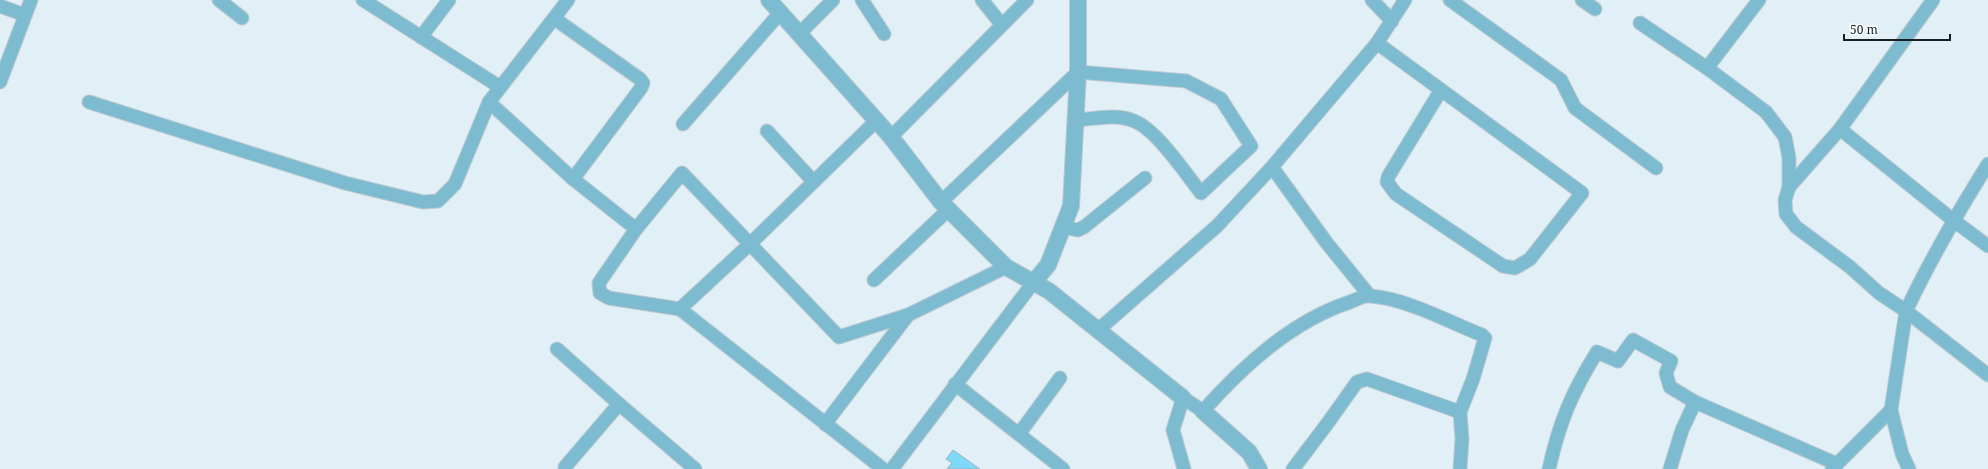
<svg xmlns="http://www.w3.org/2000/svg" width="1988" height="469" font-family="'Noto Serif',serif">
<rect width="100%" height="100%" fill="#e1f0f6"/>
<path fill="#7ed8f7" stroke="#a2b1b6" d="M953 450 980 469H947L952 463 946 459Z"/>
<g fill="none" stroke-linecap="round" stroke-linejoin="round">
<g stroke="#bdcad0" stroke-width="15">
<g id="minor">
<path d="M219 0 242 18"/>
<path d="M363 0 500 87"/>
<path d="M568 0 489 102 573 179 636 229"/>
<path d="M862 0 884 34"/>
<path d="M982 0 1002 25"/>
<path d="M1372 0 1392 21"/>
<path d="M1450 0 1561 80 1575 108 1656 168"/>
<path d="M1582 0 1595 9"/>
<path d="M1933 0 1840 129 1953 220 1988 246"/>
<path d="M0 6 25 15"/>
<path d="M555 19 640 79 643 83 641 88 573 179"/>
<path d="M1640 23 1707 68 1759 0"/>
<path d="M799 34 833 0"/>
<path d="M421 37 449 0"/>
<path d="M1377 43 1582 193 1530 259 1515 268 1503 266 1396 194 1387 182 1388 177 1441 90"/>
<path d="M1707 68 1766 112 1785 137 1789 158V187L1785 200 1786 214 1796 227 1850 267 1879 293 1906 311 1891 410 1902 454 1909 469"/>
<path d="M0 82 31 0"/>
<path d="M89 102 345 183 423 202 438 201 455 184 489 102"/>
<path d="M877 120 751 243 680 309 609 298 600 293 599 283 636 229 682 173 839 337 908 315 1006 267"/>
<path d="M683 124 780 13"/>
<path d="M767 131 813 181"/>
<path d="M891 137 1027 0"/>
<path d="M1988 164C1958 212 1930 260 1906 311L1988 375"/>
<path d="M1272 167 1326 242 1369 295"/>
<path d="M1789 187 1840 129"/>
<path d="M941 202 1078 72 1186 81 1221 99 1251 146 1201 193C1186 174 1156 129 1134 121 1117 113 1094 119 1076 120"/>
<path d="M1063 227 1078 230 1084 227 1145 178"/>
<path d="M874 280 948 210"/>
<path d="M680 309 883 469"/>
<path d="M1097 331 1217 226 1272 167 1377 43 1405 0"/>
<path d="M557 349 619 404 695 469"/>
<path d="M955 384 1063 469"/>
<path d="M825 424 908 315"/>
<path d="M1019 434 1060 378"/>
<path d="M1837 464 1891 410"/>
<path d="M565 467 619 404"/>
<path d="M892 469 1033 283"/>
<path d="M1184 469 1173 430 1183 398 1203 411C1243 366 1292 321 1350 302 1356 300 1364 295 1370 296 1405 298 1449 322 1482 335L1485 338 1473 379 1460 412 1462 439 1460 469"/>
<path d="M1293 469 1327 424 1357 382 1367 379 1460 412"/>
<path d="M1549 469C1559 423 1572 392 1597 352L1618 361 1633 340 1671 361 1666 373 1670 387 1695 402"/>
<path d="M1670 469 1682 430 1695 402 1837 464 1832 469"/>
</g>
</g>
<g stroke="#bdcad0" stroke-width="18">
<g id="tertiary">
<path d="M769 0 891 137 941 202 1006 267 1049 291 1183 398"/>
<path d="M1033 283 1048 265 1071 206 1078 72V0"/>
<path d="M1203 411 1249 452 1259 469"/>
</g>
</g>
<use href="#minor" stroke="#7dbbd0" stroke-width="13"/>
<use href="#tertiary" stroke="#7dbbd0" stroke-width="16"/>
</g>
<path d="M1844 34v6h106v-6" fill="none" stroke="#191f21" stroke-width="2"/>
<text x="1850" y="34" font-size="12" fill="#191f21" stroke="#f6fcfe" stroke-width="3" paint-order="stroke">50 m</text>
</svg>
